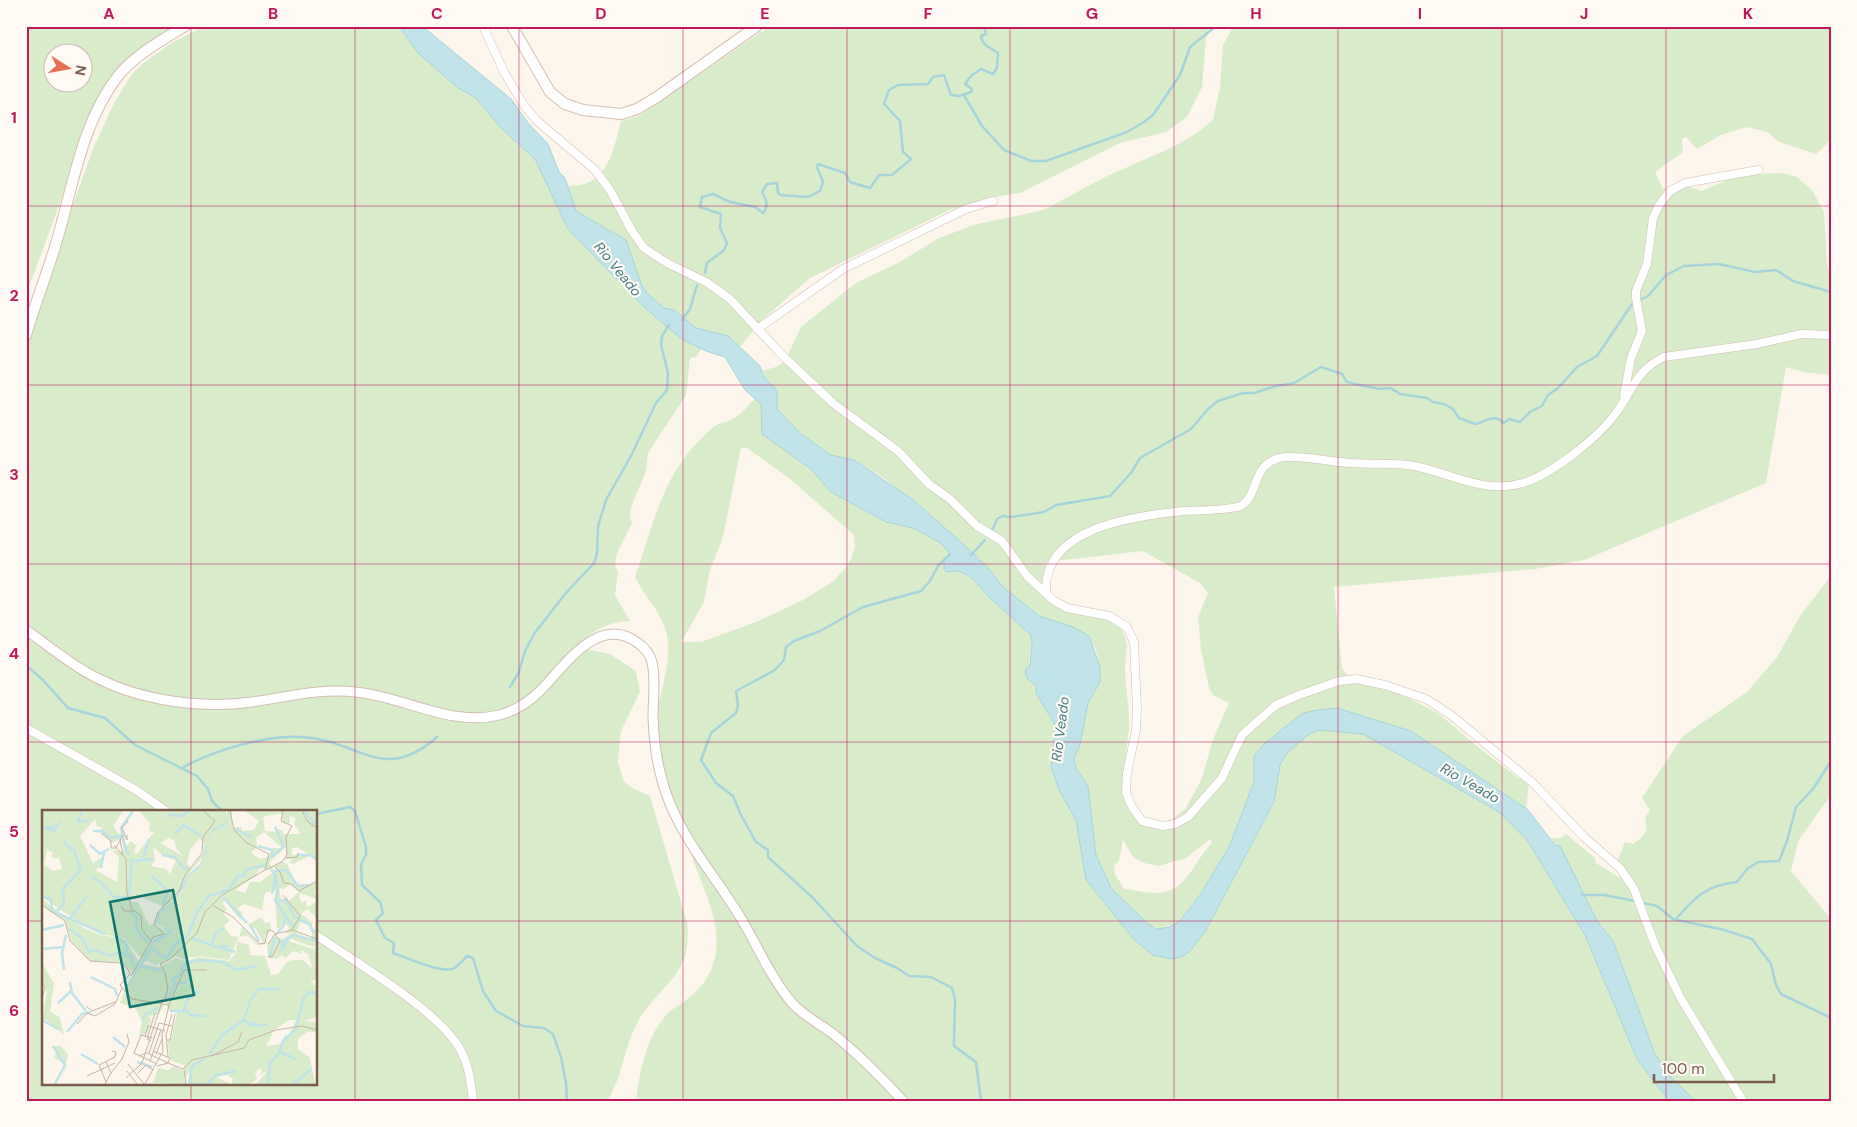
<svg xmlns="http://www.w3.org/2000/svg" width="1857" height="1127" font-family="'DM Sans',sans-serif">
<rect width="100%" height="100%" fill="#fdf6ec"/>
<g fill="#d8ecc9" fill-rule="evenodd">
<path d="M26 26H176L147 43 130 57 75 162 26 295ZM52 52H82V82H52Z"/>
<path d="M204 26H399L418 53 458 88 475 97 502 129 535 159 568 229 645 308 683 340 701 349 696 357 690 358 686 395 648 453 646 471 631 507 630 516 632 523 617 553 615 565 618 572 615 595 630 621C610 622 598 628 583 640L590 650 610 654 636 671 640 692 621 731 618 762 624 782 632 788 650 796 687 923C693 974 664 981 640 1018 629 1037 625 1056 619 1076 616 1084 611 1092 608 1101H26V336L93 149 114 103 132 74 141 65 170 44ZM44 811H316V1083H44Z"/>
<path d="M770 26H1210L1206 39 1202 87 1187 117 1166 132 1120 143 1020 193 995 197 950 210 810 278 762 320 740 347 728 336 696 328 674 310 664 308 648 294 642 286 626 240 576 211 567 186C573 185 582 186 587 183 611 173 615 143 621 121L639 116Z"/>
<path d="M1233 26H1831V140L1816 154 1779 142 1767 132 1747 127 1721 135 1697 149 1686 137 1682 139 1683 152 1655 172 1663 189 1683 185 1702 191 1738 175 1782 173 1797 177 1812 190 1824 212 1827 265 1831 276V375L1804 372 1786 367 1766 483 1584 560 1535 569 1334 587 1342 668 1353 682 1401 694 1439 714 1483 751 1517 777 1529 782 1526 809 1411 731 1337 708 1318 710 1254 782 1229 847 1200 895 1180 921 1160 929 1148 924 1111 888 1096 855 1086 782 1076 768 1074 758 1080 745 1088 703 1100 682V666L1095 647 1073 627 1039 616 1002 586 989 569 961 542 885 479 854 460 831 455 801 434 777 409V391L761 371 776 367 785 361 801 327 856 283 900 262 937 239 973 225 1044 210 1103 178 1175 146 1198 132 1213 120 1220 87 1223 45ZM1143 551 1200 583 1208 593 1198 617 1201 650 1209 688 1213 695 1229 703 1213 739 1202 778 1186 808 1168 823 1151 824C1144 818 1133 811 1128 803 1118 787 1128 747 1129 728 1130 708 1125 688 1125 668 1125 660 1127 652 1127 645 1120 591 1033 633 1046 562ZM1210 839 1212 843C1195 859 1186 894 1156 893 1145 893 1135 890 1124 889L1115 874 1114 866 1119 861 1123 840 1133 857 1144 863 1158 866 1186 858Z"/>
<path d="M756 398 761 404 763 434 811 469 831 492 886 522 913 528 939 542 949 552 951 572 959 571 971 577 992 600 1031 635C1033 645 1028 655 1030 666 1033 689 1045 710 1058 730L1054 739 1059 790 1076 820 1086 880 1133 938 1152 955 1172 959 1183 956 1191 950 1205 932 1274 803 1280 765 1286 754 1308 735 1319 730 1363 734 1499 812 1527 840 1585 935 1637 1059 1669 1101H636C640 1070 646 1037 668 1013 673 1008 680 1005 686 1000 700 990 710 977 714 961 724 926 704 892 693 859 680 823 665 785 657 748 648 708 678 667 665 628 659 609 643 595 635 577 656 518 662 472 712 428 719 422 726 423 733 419 741 415 749 404 756 398ZM741 448H747L790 479 854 535 855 548 849 563 834 581 803 600 756 622 701 642H681L704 602 710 570 723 537Z"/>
<path d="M1831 576V795L1798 841 1791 871 1831 919V1101H1695L1669 1075 1655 1054 1613 941 1597 921 1560 846 1556 845 1550 838H1561L1566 834 1595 858 1596 863 1620 878 1618 859 1625 842 1633 844C1644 836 1649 832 1645 818L1650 810 1642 798 1683 736 1747 692 1777 657 1800 616Z"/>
</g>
<path fill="#bfe3e8" stroke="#a5d3da" d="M399 26H422L511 99 528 123 548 144 559 172 565 178 576 211 626 240 642 286 648 294 664 308 674 310 696 328 728 336 760 366 763 375 777 391V409L801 434 831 455 854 460 912 499 961 542 989 569 1002 586 1039 616 1073 627 1089 636 1100 667V682L1088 703 1080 745 1074 758 1076 768 1088 786 1096 855 1111 888 1148 924 1157 929 1169 927 1180 921 1200 895 1229 847 1254 782V756L1265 743 1303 713 1318 710 1337 708 1411 731 1528 810 1555 845 1560 846 1597 921 1613 941 1655 1054 1669 1075 1695 1101H1669L1637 1059 1585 935 1527 840 1499 812 1363 734 1319 730 1308 735 1286 754 1280 765 1274 802 1205 932 1191 950 1183 956 1172 959 1152 955 1133 938 1086 880 1076 820 1059 790 1051 767 1054 739 1058 730 1036 693V685C1028 681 1024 677 1026 668L1030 665 1032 642 1030 634 992 600 971 577 959 571 946 572 944 569V559L948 557 949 552 939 542 913 528 886 522 831 492 811 469 762 434 761 404 745 390 725 357 706 351 683 340 645 308 596 258 568 229 535 159 502 129 475 97 458 88 418 53Z"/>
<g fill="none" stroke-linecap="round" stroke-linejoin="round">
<g stroke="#a5d3da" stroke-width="2.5">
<path d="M964 95 982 126 1004 150 1031 161H1046L1127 132 1144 122 1153 115 1180 75 1190 47 1216 26"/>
<path d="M705 273 707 263 724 250 727 243 720 228 721 214 700 207 702 197 713 194 730 202 755 207 763 213C769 207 766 198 762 192L767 184 777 183 778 193 781 195 808 197 820 191 823 182 817 167 818 164 845 173 850 182 870 188 879 175H892L911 159 903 152 900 121 884 104 889 90 898 85 928 84 933 77 944 75 951 95 959 96 971 92 972 89 965 84 972 75 981 69 993 74 997 68 998 53C991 48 982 46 981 36L986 34 984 26"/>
<path d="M682 320 690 309 697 285"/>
<path d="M991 533 997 519 1003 516 1011 517 1044 512 1056 505 1110 496 1131 473 1140 458 1191 429 1208 409 1218 401 1243 393H1254L1276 386 1294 383 1321 367 1342 374 1346 381 1350 383 1380 389 1391 388 1400 394 1427 398 1433 402 1444 404 1453 409 1459 418 1475 424C1486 422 1493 413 1504 423L1509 419 1520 422 1530 412 1542 406 1548 395 1558 388 1577 367 1597 356 1632 304 1648 296 1666 275 1684 266 1719 264 1755 272 1776 270 1793 281 1831 292"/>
<path d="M950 554 938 566 930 581 921 591 863 607 820 631 794 641 786 647 784 660 775 670 736 691 738 706 736 713 711 733 701 760 716 783 733 796 740 813 756 842 768 850V857L812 897 857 946 875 958 897 968 909 976 931 977 952 988 955 999 954 1046 976 1062 981 1101"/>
<path d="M971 555 985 540"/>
<path d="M26 665 43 680 68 708 105 718 135 745 197 776 208 789 212 801 222 811"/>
<path d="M510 687 519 672 525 651 534 634 565 594 594 563 597 554 598 526 606 500 632 454 656 403 667 390 668 373 661 345 662 336 669 325"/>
<path d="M182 768C214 750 265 735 302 737 359 740 383 785 437 737"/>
<path d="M316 814 350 807 355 811 366 847V855L361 864 362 885 380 902 383 913 376 920 385 938 394 943 393 953C404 957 441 973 452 969 459 966 462 961 467 956L473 958 483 991 496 1011 523 1026 544 1028 553 1034 561 1057 566 1083 567 1101"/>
<path d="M1582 895H1604L1635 901"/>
<path d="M1643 903 1657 906 1673 919 1724 930 1752 939 1771 964 1776 985 1781 994 1831 1018"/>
<path d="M1676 919C1696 896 1707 885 1737 882L1747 869 1758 862 1779 861 1787 841 1796 807 1813 789 1831 761"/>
</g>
<g stroke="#d1beb0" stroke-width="9">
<g id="minor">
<path d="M483 26 504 72 523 104 536 120 595 170 610 190 632 231 644 248 667 263 708 283 730 299 783 356 834 404 898 451 929 484 951 500 977 526 1002 541 1027 576 1053 600 1067 608 1109 616 1127 627 1134 642 1137 709 1136 730 1127 773 1126 792 1131 805 1142 821 1163 826 1175 824 1188 817 1222 778 1242 735 1276 705 1299 695 1339 681 1356 679 1385 685 1426 699 1451 715 1533 783 1584 837 1620 868 1634 889 1655 945 1680 997 1743 1101"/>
<path d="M757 329 843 269 966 209 993 201"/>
<path d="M1624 396 1631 358 1642 331 1636 298V291L1647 264 1653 218 1659 205 1670 191 1685 183 1758 170"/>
<path d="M1046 592C1043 527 1135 516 1183 511 1202 510 1222 511 1241 506 1258 495 1253 470 1272 461 1277 458 1282 457 1287 457 1308 456 1330 462 1351 463 1374 465 1398 462 1419 467 1454 475 1486 494 1523 483 1552 474 1598 438 1616 413 1633 390 1635 371 1664 357L1757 344 1801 334 1831 335"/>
<path d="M26 728 136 790 166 811"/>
<path d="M316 935C356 963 437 1009 460 1049 469 1065 471 1083 473 1101"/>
</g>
</g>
<g stroke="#d1beb0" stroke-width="11">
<path id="tertiary" d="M26 630C49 646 72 666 97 678 142 701 203 709 252 702 287 697 320 688 355 692 403 696 449 727 499 715 514 711 529 702 540 691 565 666 598 613 638 643 645 648 650 654 652 662 656 680 653 699 653 717 654 748 659 778 671 806 688 846 717 879 739 915 757 944 771 979 793 1004 804 1016 820 1024 832 1033 857 1053 881 1077 903 1101"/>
</g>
<g stroke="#d6c0b0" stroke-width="12">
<g id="secondary">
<path d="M512 26 550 92 565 104 583 110 621 114 637 109 657 97 757 26"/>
<path d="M26 335C35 303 48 272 57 240 73 186 82 122 118 76 135 55 162 40 185 26"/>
</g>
</g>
<use href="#minor" stroke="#fff" stroke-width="8"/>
<use href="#tertiary" stroke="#fff" stroke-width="9"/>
<use href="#secondary" stroke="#fff" stroke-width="10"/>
</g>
<path fill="none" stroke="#c2185b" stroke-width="1" stroke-opacity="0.55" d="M191 26V811M355 26V1101M519 26V1101M683 26V1101M847 26V1101M1010 26V1101M1174 26V1101M1338 26V1101M1502 26V1101M1666 26V1101M26 206H1831M26 385H1831M26 564H1831M26 742H1831M26 921H44M316 921H1831M191 1083V1101"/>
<g text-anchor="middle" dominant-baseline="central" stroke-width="4.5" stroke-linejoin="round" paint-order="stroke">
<g font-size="14" font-style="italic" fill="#437c86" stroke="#fffaf3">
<text transform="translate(618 269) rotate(51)">Rio Veado</text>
<text transform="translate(1060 729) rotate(-83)">Rio Veado</text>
<text transform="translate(1470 783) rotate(30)">Rio Veado</text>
</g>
</g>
<g transform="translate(42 810)">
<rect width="275" height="275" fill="#fdf6ec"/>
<path d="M0 1H81L71 16 77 24 81 22 84 36 89 31 93 35 95 32 92 43 95 44 112 22 107 21 108 13 97 1H184L185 12V1H190V17H199L200 21 212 20 217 11 203 1H275V50L255 37 250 38V45L268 46 251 54 247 52 251 49H244L245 35 227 53 230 57 241 52 245 54 256 77 275 72V81H272L275 89 258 83 257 86 260 93 264 90 265 98 275 91V108L265 99 259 104 271 113 269 116 259 112 254 123 269 129 274 113 275 135 271 137 244 127 250 123 244 124 247 117 243 113 235 119 233 80 223 83 220 100 202 94 195 99 200 102 199 110 182 90 181 95 185 99 181 104 188 110 182 116 189 126 196 127V132L207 135 208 145 223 146 229 165 236 164 245 152 250 150H261L271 159 266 144 259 140V144L252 141 243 148 240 145 235 149 226 148 225 136 232 126 271 139 275 137V170L268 171 275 177V207L262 211 275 212V223L267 221 262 224 256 229V239L268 248 273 274H214L223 264 224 260 219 265V257L213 263 215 269 208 274H190L191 269 185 265 174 267 189 274H146L147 262 142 269 144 274 111 273 116 258 126 260 132 256 143 262 142 255 130 251 127 246 126 230H129L135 203 127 201 123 192 117 204 107 206 109 210 106 222 97 227 100 211 93 198 78 193 84 176 98 158 92 163 79 152 48 151 29 131 23 110 7 101 0 94V89L21 105 44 119 59 125 82 129 95 149 100 152 99 157 100 154 118 157 134 148 144 151 157 147 187 151 194 143 195 130 187 150 158 146 141 149 134 146 114 155 102 150 113 132 126 126 129 122 128 119 115 115 118 103 130 93 140 81 146 65 154 61 164 43 145 66 136 84 119 101 120 96 95 85 91 86 89 92H96L107 115 112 114 117 102 114 116 128 122 124 126 112 129 101 150 82 128 59 124 41 115 0 87ZM239 3 241 13 247 14 248 6 254 8 252 14 259 24H241V21L234 18 235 22 223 21 221 7ZM53 9 55 17H59L61 25 70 33 80 29 82 42 70 40 77 47 75 72 53 60 59 57 62 46 51 53 38 26ZM222 22 240 38H229L227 47 218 49 209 43 215 37 214 28ZM127 28 133 31 134 38 141 46 118 33ZM157 29 162 32 161 43 149 59 145 53 148 40ZM111 37 121 46 134 50 128 64 124 59 109 56 113 50ZM5 40 11 43 9 48H17L20 59 11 61 2 55ZM232 57 236 59 218 72H208L203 83 193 80 214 66 217 59 223 58V61ZM248 74 257 82 247 91 245 87 239 90 237 78 242 79ZM247 210H254L247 225H243L238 234 224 236 232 220ZM220 107 222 113 228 112 229 120 223 126 225 134 215 135 205 125 197 127 200 117 216 133H221L214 119 205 115ZM0 153 12 173 8 201 18 208 22 225 5 210 0 211 5 182 0 170ZM9 236H18L26 244 22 262V253L12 248 14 241Z" fill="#d8ecc9" fill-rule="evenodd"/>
<path d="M185 1V14L171 21 164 32 165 41 159 54 154 61 146 66 143 76 133 90 118 104 115 115 129 120V123L126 126 112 133 104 150 83 179 112 129 128 122 114 114 117 102 131 91 145 66 158 54 163 42 164 32 168 23 172 18 184 13Z" fill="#bfe3e8"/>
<path fill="none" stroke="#bfe3e8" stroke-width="2.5" d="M40 1 36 11H46M262 1 275 15M125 5 140 6 146 1M0 16 14 22M5 17 13 18 18 12M193 19 211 28M51 21H60L69 28 79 26M133 24 142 15 159 26M48 35 58 44 67 39M216 36 230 40V46M88 44 84 41 79 18 91 1M120 45 133 47 139 56 146 59M256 45H268L275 50M101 48 107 29M228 48 242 37 233 17M92 51 110 49M59 58 62 43M229 59 234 66 236 82 233 90 251 117M232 61 244 60 256 76 266 75M110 66 126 81 121 95M49 67 57 71 72 87H85M87 84 90 48M230 84 234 65M0 87 9 89 10 101 63 124M181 87 205 113M236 90 244 91 253 107 268 115 271 122 275 120M15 101 22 94 21 78 39 60 32 41 21 31M88 102 95 107 94 119 106 133M28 109 44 87M208 115 217 131M27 119 41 129 47 142 53 140 67 146 83 142M0 120 22 115M235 123 242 115 243 108M72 126 83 132 86 137 83 146 88 145 91 155 94 154M150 128 174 137 186 136M169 135 174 123 182 118M177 137 193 142M239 137 241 131 251 125 275 131M109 138 124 149 134 133 145 127 155 102 167 86 186 80 197 65 202 66 203 60 223 55M0 139 21 137M239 141 248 127M228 146 233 127M99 156 121 161M22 160 20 143 24 125M49 167 73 179 75 186M28 172 30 183 44 201M133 174 130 169 138 165 141 155 155 150 180 152 195 160 214 156M124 192 133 174 144 172M16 193 29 181M142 200 145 190 157 181M128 201H145L148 205 164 206M0 210 16 219M100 210 103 205 116 198M202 210 208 191 217 179H238M203 210 209 216 211 213 216 216 226 214M254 217 262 187 267 182 275 183M25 222 40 204 49 202M71 227 83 237M11 236 23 255 13 274M238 242 254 249M39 244 56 254M168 244 180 225 202 210M95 252 110 257M166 273 175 265 194 261M148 274 150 256 163 248M153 274H170M226 274 228 253 237 243 241 231 255 218M251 274 270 259"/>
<path fill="none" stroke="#c5b3a7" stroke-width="1" d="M260 1 266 12 275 18M59 23 69 31V38H74L81 25M85 25V30L80 18 86 11M78 30 81 45M72 35 84 49 85 83 90 99 99 106 100 120 110 132M244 48 255 47 256 43M233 57 238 62 242 73 249 74 257 81 275 71M224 60 241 51 245 44 244 27 250 16 239 11 241 1M0 95 23 111 28 131 48 151 79 153 86 159 88 164 78 175 90 189 127 195 120 225 121 241 103 274M79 96 82 101H92M172 96 191 107 218 134 223 133 226 120 231 121 238 131 230 147 226 146M250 120 275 129M226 134 233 124 250 120 258 106 241 85M89 166 111 127 122 124 112 114 116 102 137 81 143 65 160 43 161 27 173 11 161 1M0 171 3 178 0 188M122 192 126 179 123 162 118 154 127 150 155 123 163 102 180 85 223 60 227 44 205 33 192 20 188 1M127 195 142 160H165M44 196 50 201 73 192M35 214 45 203 53 206 73 194 80 178M103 226 106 216 123 221M110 228 99 225 92 243 115 254M124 230H128L133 204M109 231 105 229 113 203M107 243 117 213 130 216M114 244 120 229M96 246 105 243 126 253 128 248 111 241M170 246 196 232 200 222M126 247 124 225 130 204M108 251 119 220M86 254 102 274M115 256 126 253 141 259 150 250 202 238 207 230 234 220 260 216 275 220M142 259 144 274M85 261 95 274M69 263 80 249 87 232 85 224M96 263 104 255 111 260M45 266 73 253M84 268 100 253 120 192M64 272 57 255 73 247 74 242 70 241M63 274 69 263 64 252"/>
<path fill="#0f766e" fill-opacity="0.15" stroke="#0f766e" stroke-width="2.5" d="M131 80 152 185 88 197 68 92Z"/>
<rect width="275" height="275" fill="none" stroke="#7a5c4d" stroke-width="2.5"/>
</g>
<rect width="1857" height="1127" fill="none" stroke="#fffaf3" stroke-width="55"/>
<g transform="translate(68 68) rotate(101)"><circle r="24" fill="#fffaf3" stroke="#cabbb1"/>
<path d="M0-4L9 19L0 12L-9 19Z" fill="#e76f51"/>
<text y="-8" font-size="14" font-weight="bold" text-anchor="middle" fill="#7a5c4d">N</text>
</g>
<path d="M1654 1074v8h120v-8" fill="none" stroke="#7a5c4d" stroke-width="2.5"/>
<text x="1662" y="1074" font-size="15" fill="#7a5c4d" stroke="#fffaf3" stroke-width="4" paint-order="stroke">100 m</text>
<rect x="28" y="28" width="1802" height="1072" fill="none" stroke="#c2185b" stroke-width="2"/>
<g font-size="16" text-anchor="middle" font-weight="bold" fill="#c2185b">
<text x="109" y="19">A</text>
<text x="273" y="19">B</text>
<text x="437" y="19">C</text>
<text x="601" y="19">D</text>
<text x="765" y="19">E</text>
<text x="928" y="19">F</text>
<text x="1092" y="19">G</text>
<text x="1256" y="19">H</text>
<text x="1420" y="19">I</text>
<text x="1584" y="19">J</text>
<text x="1748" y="19">K</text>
<text x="14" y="123">1</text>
<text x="14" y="301">2</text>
<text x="14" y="480">3</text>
<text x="14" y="659">4</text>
<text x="14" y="837">5</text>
<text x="14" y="1016">6</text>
</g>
</svg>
